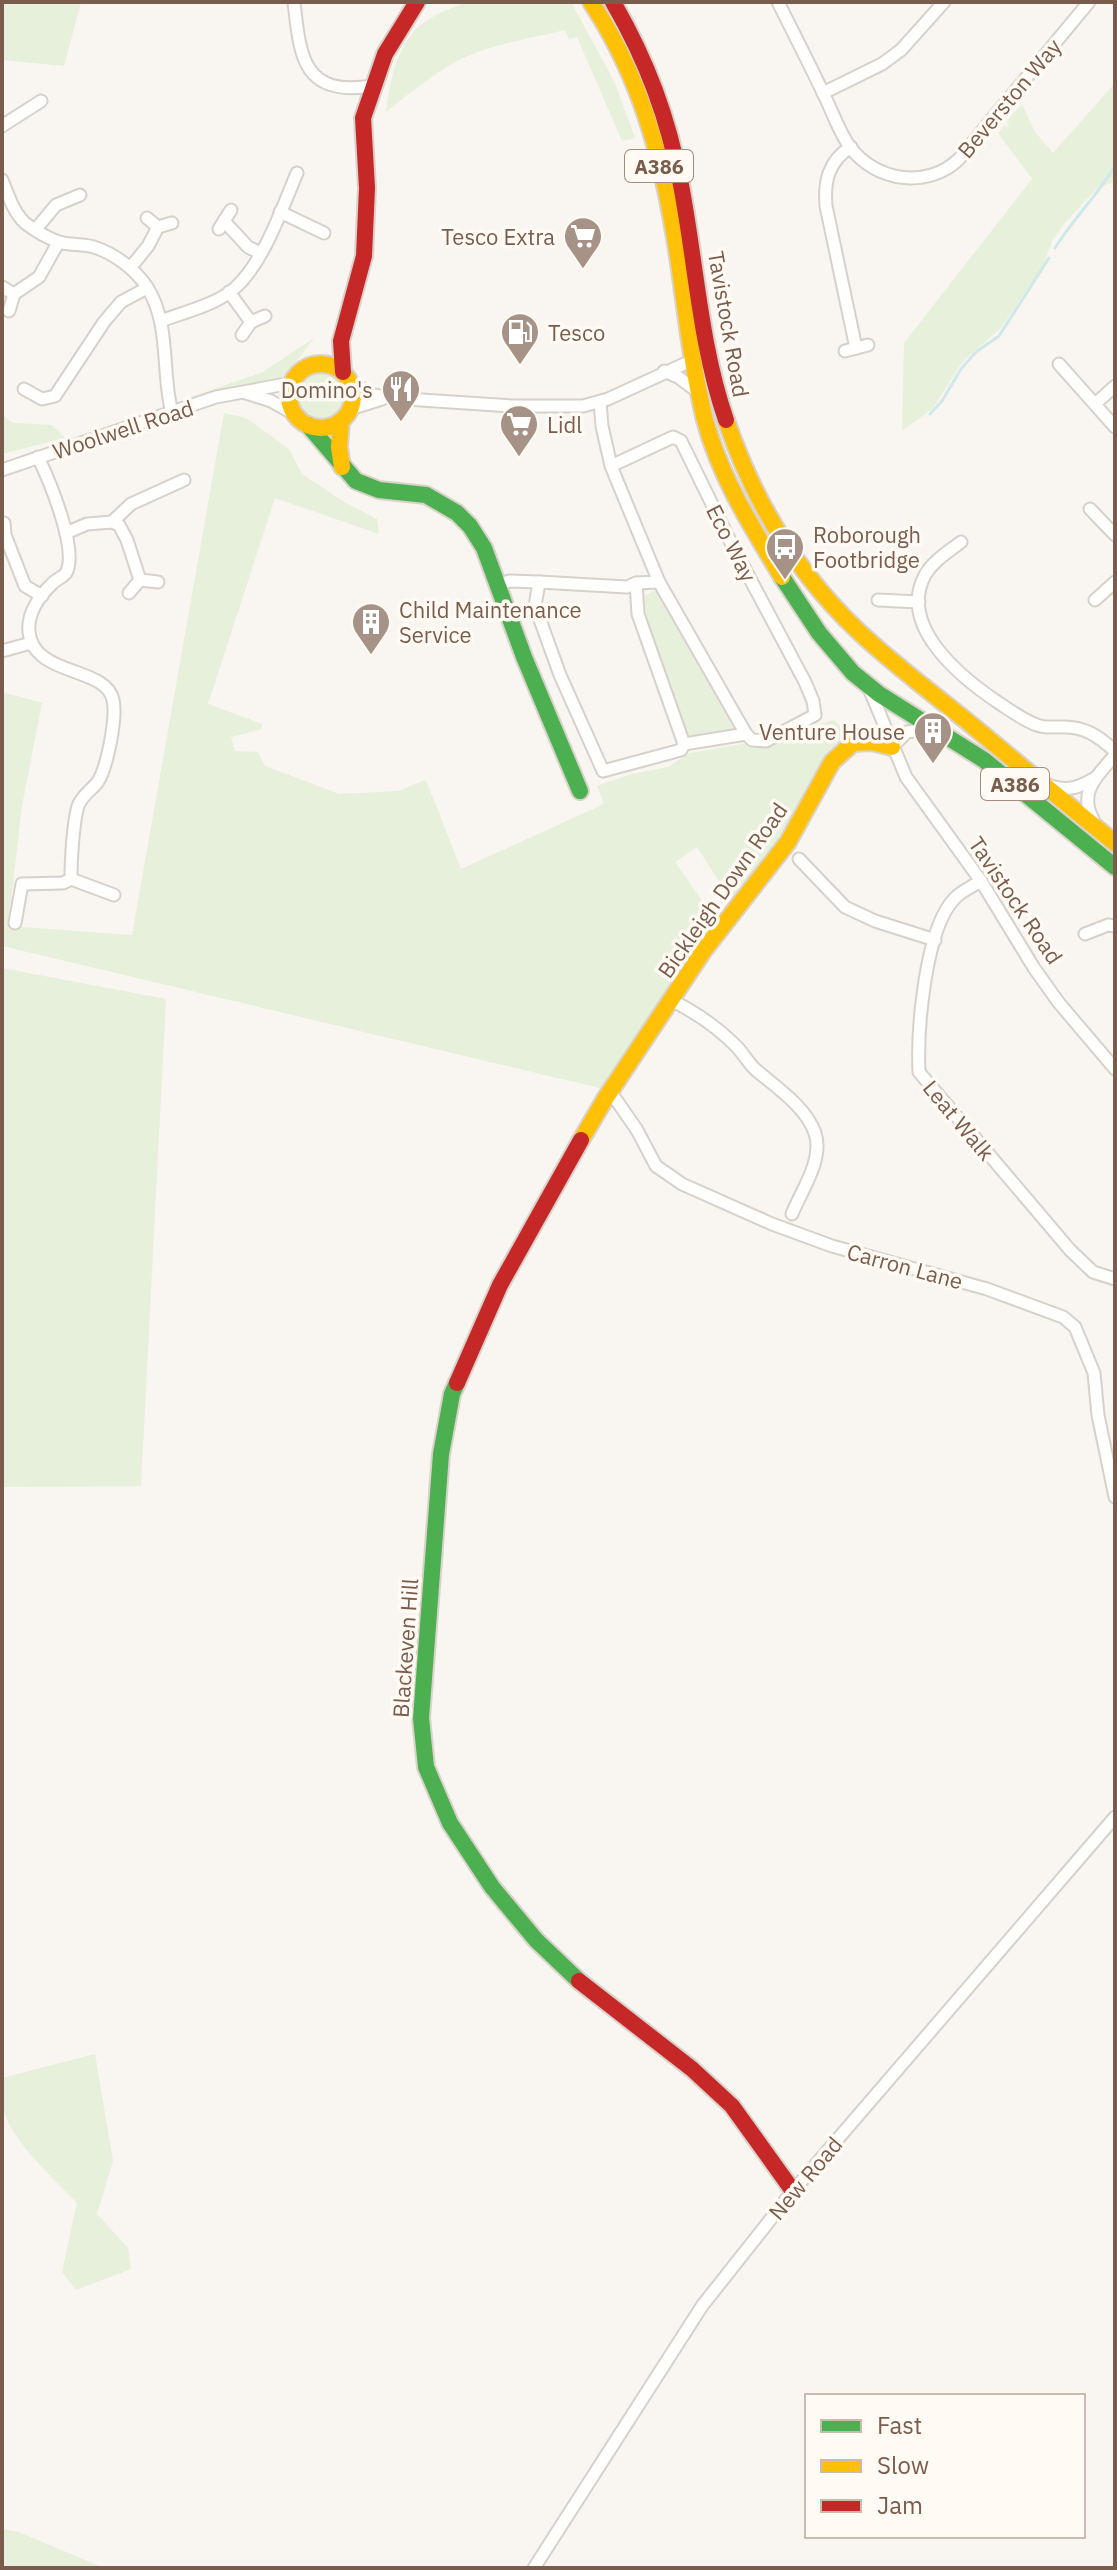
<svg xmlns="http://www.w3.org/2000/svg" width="1117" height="2570" font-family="'IBM Plex Sans',sans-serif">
<rect width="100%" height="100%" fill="#f9f5f0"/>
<g fill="#e7f0db">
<path d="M2 2H81L64 66 2 60Z"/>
<path d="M466 2H571L615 83 635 138 622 141 577 37 569 39 565 30C532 38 494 44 463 58 435 72 410 93 386 112 390 80 397 41 426 21 437 13 453 8 466 2Z"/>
<path d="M1115 83V182L1098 187 1064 224 1052 241 1043 266 1001 328 963 361 933 408 902 431 904 343 1032 179 998 133 1005 125 1006 128 1009 126 1007 121 1022 104 1035 132 1053 153Z"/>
<path d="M314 338 288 373 276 381 225 389 190 400 188 398 263 372Z"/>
<circle cx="321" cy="396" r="24"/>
<path d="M224 413 246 418 289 449 302 474 344 502 377 519 379 534 275 498 208 704 262 724V729L231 737 235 751 258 752 265 766 339 794 398 791 426 780 461 869 604 804 597 786 632 774 668 767 690 753 753 742 834 720 853 739 839 750 733 903 697 847 675 862 718 923 608 1090 2 946V692L42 703 22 806 8 926 132 935Z"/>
<path d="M2 415 13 423 52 425 65 438 2 454Z"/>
<path d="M653 591 660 593 735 726 734 729 686 736 684 722 641 604 643 597Z"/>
<path d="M2 968 166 999 141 1486 2 1487Z"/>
<path d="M95 2054 113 2161 97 2214 128 2248 131 2269 76 2290 62 2272 77 2203C54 2179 6 2136 2 2103 1 2095 2 2086 2 2078Z"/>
<path d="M2 2529 19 2532 104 2568H2Z"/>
</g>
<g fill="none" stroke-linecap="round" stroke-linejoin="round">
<g stroke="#d0e8ea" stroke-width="3">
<path d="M1055 248C1073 219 1097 196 1115 166"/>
<path d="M930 414 942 401 961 369 976 352 999 336 1049 258"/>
</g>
<g stroke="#d7d1cb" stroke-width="15">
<g id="street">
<path d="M294 2C300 57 303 97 372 86"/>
<path d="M778 2C794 34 810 65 825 97 833 113 839 132 850 147 876 182 928 189 959 159L1089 2"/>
<path d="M823 93 882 64 901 50 944 2"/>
<path d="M2 126 41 101"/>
<path d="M851 147C828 161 824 182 826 206L856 348"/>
<path d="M2 180C8 194 13 212 25 223 34 230 52 241 63 243 73 245 84 244 94 247 115 254 135 269 147 287 171 325 161 372 172 413"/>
<path d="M280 212 324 233"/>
<path d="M224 221 248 247 260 253"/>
<path d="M158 227 172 223"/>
<path d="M36 229 56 205 80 195"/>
<path d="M219 229 231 210"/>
<path d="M131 267 148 246 158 227 147 218"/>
<path d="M2 287 14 294 39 277 58 243"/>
<path d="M229 292 251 322 242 335"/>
<path d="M9 311 14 294"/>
<path d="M161 321C184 312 216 305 235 288 264 262 282 208 297 173"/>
<path d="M251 322 265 316"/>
<path d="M845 351 868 345"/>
<path d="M1059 364 1115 427"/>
<path d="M664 371 678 377 697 391"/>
<path d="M350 382 374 395 391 398 512 406H583L608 399 695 359"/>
<path d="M24 389 42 399 55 396 104 322 121 302 147 288"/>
<path d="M246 393 271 401 294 414"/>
<path d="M600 402 602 426 611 466 659 582 746 734 752 740 766 741 815 715 813 701 805 682 732 545 681 441 673 437 611 466"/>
<path d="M1095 404 1115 386"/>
<path d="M350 409 382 399"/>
<path d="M2 470 216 397 291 383"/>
<path d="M1090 509 1115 535"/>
<path d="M112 522 131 504 184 480"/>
<path d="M4 523 5 535 25 586 42 596"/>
<path d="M66 533 87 524 112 522 119 525 127 540 140 580 129 593"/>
<path d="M961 542C948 552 933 561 925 575 897 627 963 679 999 703 1011 711 1023 720 1037 725 1044 728 1053 727 1061 727 1085 726 1098 736 1115 751"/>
<path d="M140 580 158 582"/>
<path d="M659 582 636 583 627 587 539 582 535 606 560 675 603 771 681 750 684 744"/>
<path d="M636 583 638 614 684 744"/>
<path d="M499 585 509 581 539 582"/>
<path d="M878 600 919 602"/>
<path d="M1095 600 1115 582"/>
<path d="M2 651 31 643"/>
<path d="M871 693 906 777 981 881 1034 968 1059 1003 1115 1069"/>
<path d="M684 744 746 734"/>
<path d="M892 747 907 732 929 729"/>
<path d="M1051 786C1068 792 1080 787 1095 778"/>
<path d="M1093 819C1078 792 1097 776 1115 755"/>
<path d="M799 859 845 907 875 921 935 940"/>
<path d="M71 879 114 895"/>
<path d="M981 881C973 886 962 891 955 898 925 928 917 1030 919 1072L1070 1250 1093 1272 1115 1279"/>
<path d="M15 923 22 884 63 883 71 879C71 861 73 823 78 806 81 797 91 790 97 783 107 769 117 718 113 700 106 666 34 677 29 632 27 614 39 596 52 584 55 580 63 577 66 573 79 550 49 480 38 457"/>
<path d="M1085 934 1108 925 1115 926"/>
<path d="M671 1000C695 1012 717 1027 736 1046 744 1054 748 1063 756 1070 776 1087 806 1107 815 1133 824 1160 801 1191 792 1214"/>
<path d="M610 1091 637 1130 656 1166 682 1184 772 1224 832 1246 987 1289 1063 1317 1075 1327 1094 1373 1098 1415 1115 1497"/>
<path d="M534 2568 702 2306 793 2191 1115 1817"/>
</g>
</g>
<g stroke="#d9d2cb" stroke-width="20">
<g id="fast">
<path d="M308 425 356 481 379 490 426 495 457 513 470 526 484 548 524 657 580 791"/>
<path d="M782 577 819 633 853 673 879 694 984 760 1115 867"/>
<path d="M457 1383 452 1394 441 1454 421 1718 426 1767 450 1823 492 1887 536 1940 579 1981"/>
</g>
</g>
<g stroke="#d9d2cb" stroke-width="20">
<g id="slow">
<path d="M591 2C646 85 666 173 680 270 687 320 693 371 705 420 720 477 752 527 782 577"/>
<circle cx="321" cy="396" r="32"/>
<path d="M726 420C753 499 796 572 857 630 894 665 935 695 974 727 1021 766 1068 805 1115 843"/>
<path d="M341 421 339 447 342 467"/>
<path d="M581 1140 605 1099 704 950 788 842 832 762 853 743 872 742 892 747"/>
</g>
</g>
<g stroke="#d9d2cb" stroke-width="20">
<g id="jam">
<path d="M613 2C647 61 668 117 681 185 696 263 700 345 726 420"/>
<path d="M343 372 341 341 364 256 367 188 363 118 385 54 417 2"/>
<path d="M457 1383 500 1285 581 1140"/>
<path d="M579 1981 692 2069 732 2106 793 2191"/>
</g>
</g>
<use href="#street" stroke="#fefefd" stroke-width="11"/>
<use href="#fast" stroke="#4caf50" stroke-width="16"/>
<use href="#slow" stroke="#ffc107" stroke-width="16"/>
<use href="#jam" stroke="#c62828" stroke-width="16"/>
</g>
<defs>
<g id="supermarket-pin" transform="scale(2)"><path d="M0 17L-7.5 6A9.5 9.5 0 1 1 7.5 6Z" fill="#a69286" stroke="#fffaf3"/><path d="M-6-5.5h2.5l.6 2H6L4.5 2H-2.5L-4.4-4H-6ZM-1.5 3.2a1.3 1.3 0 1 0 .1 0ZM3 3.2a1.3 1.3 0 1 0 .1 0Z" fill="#fff"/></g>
<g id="fuel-pin" transform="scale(2)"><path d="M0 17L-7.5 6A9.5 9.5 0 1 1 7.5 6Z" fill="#a69286" stroke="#fffaf3"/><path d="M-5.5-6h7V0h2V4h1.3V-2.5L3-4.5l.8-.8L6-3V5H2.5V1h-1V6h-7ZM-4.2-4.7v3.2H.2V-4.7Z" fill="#fff"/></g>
<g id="restaurant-pin" transform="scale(2)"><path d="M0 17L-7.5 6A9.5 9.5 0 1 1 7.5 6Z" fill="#a69286" stroke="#fffaf3"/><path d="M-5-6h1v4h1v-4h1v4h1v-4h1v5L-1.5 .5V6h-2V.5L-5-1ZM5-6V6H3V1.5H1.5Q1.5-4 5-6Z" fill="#fff"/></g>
<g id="bus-pin" transform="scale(2)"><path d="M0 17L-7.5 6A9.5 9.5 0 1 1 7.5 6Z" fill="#a69286" stroke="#fffaf3"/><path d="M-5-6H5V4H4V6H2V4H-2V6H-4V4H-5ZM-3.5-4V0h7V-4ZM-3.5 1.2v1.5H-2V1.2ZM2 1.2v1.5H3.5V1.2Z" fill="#fff"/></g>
<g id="building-pin" transform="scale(2)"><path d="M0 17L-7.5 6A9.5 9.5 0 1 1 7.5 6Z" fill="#a69286" stroke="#fffaf3"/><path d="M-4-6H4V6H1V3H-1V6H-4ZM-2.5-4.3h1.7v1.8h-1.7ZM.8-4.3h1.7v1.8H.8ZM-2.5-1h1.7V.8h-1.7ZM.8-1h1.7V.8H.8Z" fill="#fff"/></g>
</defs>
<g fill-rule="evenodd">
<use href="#supermarket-pin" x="583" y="236"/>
<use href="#fuel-pin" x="520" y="332"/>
<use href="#restaurant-pin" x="401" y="389"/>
<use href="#supermarket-pin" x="519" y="424"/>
<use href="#bus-pin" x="785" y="547"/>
<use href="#building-pin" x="371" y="622"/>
<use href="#building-pin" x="933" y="731"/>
</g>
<g text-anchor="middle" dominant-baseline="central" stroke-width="7" stroke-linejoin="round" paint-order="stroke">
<g fill="#fffaf3" stroke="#a28b7f" stroke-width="2">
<rect x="625" y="150" width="68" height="32" rx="6"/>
<rect x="981" y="768" width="68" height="32" rx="6"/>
</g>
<g font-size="20" font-weight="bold" fill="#7a5c4d">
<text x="659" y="166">A386</text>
<text x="1015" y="784">A386</text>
</g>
<g font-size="22" fill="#7a5c4d" stroke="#fffaf3">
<text transform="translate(1009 98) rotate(-50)">Beverston Way</text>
<text transform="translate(729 324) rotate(80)">Tavistock Road</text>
<text transform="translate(123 429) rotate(-18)">Woolwell Road</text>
<text transform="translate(732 543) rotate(63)">Eco Way</text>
<text transform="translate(722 890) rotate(-55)">Bickleigh Down Road</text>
<text transform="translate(1016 900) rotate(56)">Tavistock Road</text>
<text transform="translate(959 1120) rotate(50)">Leat Walk</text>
<text transform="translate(905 1266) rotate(15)">Carron Lane</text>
<text transform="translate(405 1648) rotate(-86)">Blackeven Hill</text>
<text transform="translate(805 2178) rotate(-50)">New Road</text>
</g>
<g font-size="22" fill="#7a5c4d" stroke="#fffaf3" text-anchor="start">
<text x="555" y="236" text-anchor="end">Tesco Extra</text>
<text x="548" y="332">Tesco</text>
<text x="373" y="389" text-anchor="end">Domino's</text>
<text x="547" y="424">Lidl</text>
<text x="813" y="534">Roborough<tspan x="813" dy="25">Footbridge</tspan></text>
<text x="399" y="609">Child Maintenance<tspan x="399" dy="25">Service</tspan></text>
<text x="905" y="731" text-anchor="end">Venture House</text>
</g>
</g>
<rect width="1117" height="2570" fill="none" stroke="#7a5c4d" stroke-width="8"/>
<rect x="805" y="2394" width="280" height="144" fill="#fffaf3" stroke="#cabbb1" stroke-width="2"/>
<rect x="821" y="2420" width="40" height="12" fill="#4caf50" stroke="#cabbb1" stroke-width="2"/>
<text x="877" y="2434" font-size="24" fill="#7a5c4d">Fast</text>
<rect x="821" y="2460" width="40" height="12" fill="#ffc107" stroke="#cabbb1" stroke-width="2"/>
<text x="877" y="2474" font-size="24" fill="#7a5c4d">Slow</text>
<rect x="821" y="2500" width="40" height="12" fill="#c62828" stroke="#cabbb1" stroke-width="2"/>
<text x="877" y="2514" font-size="24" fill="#7a5c4d">Jam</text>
</svg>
